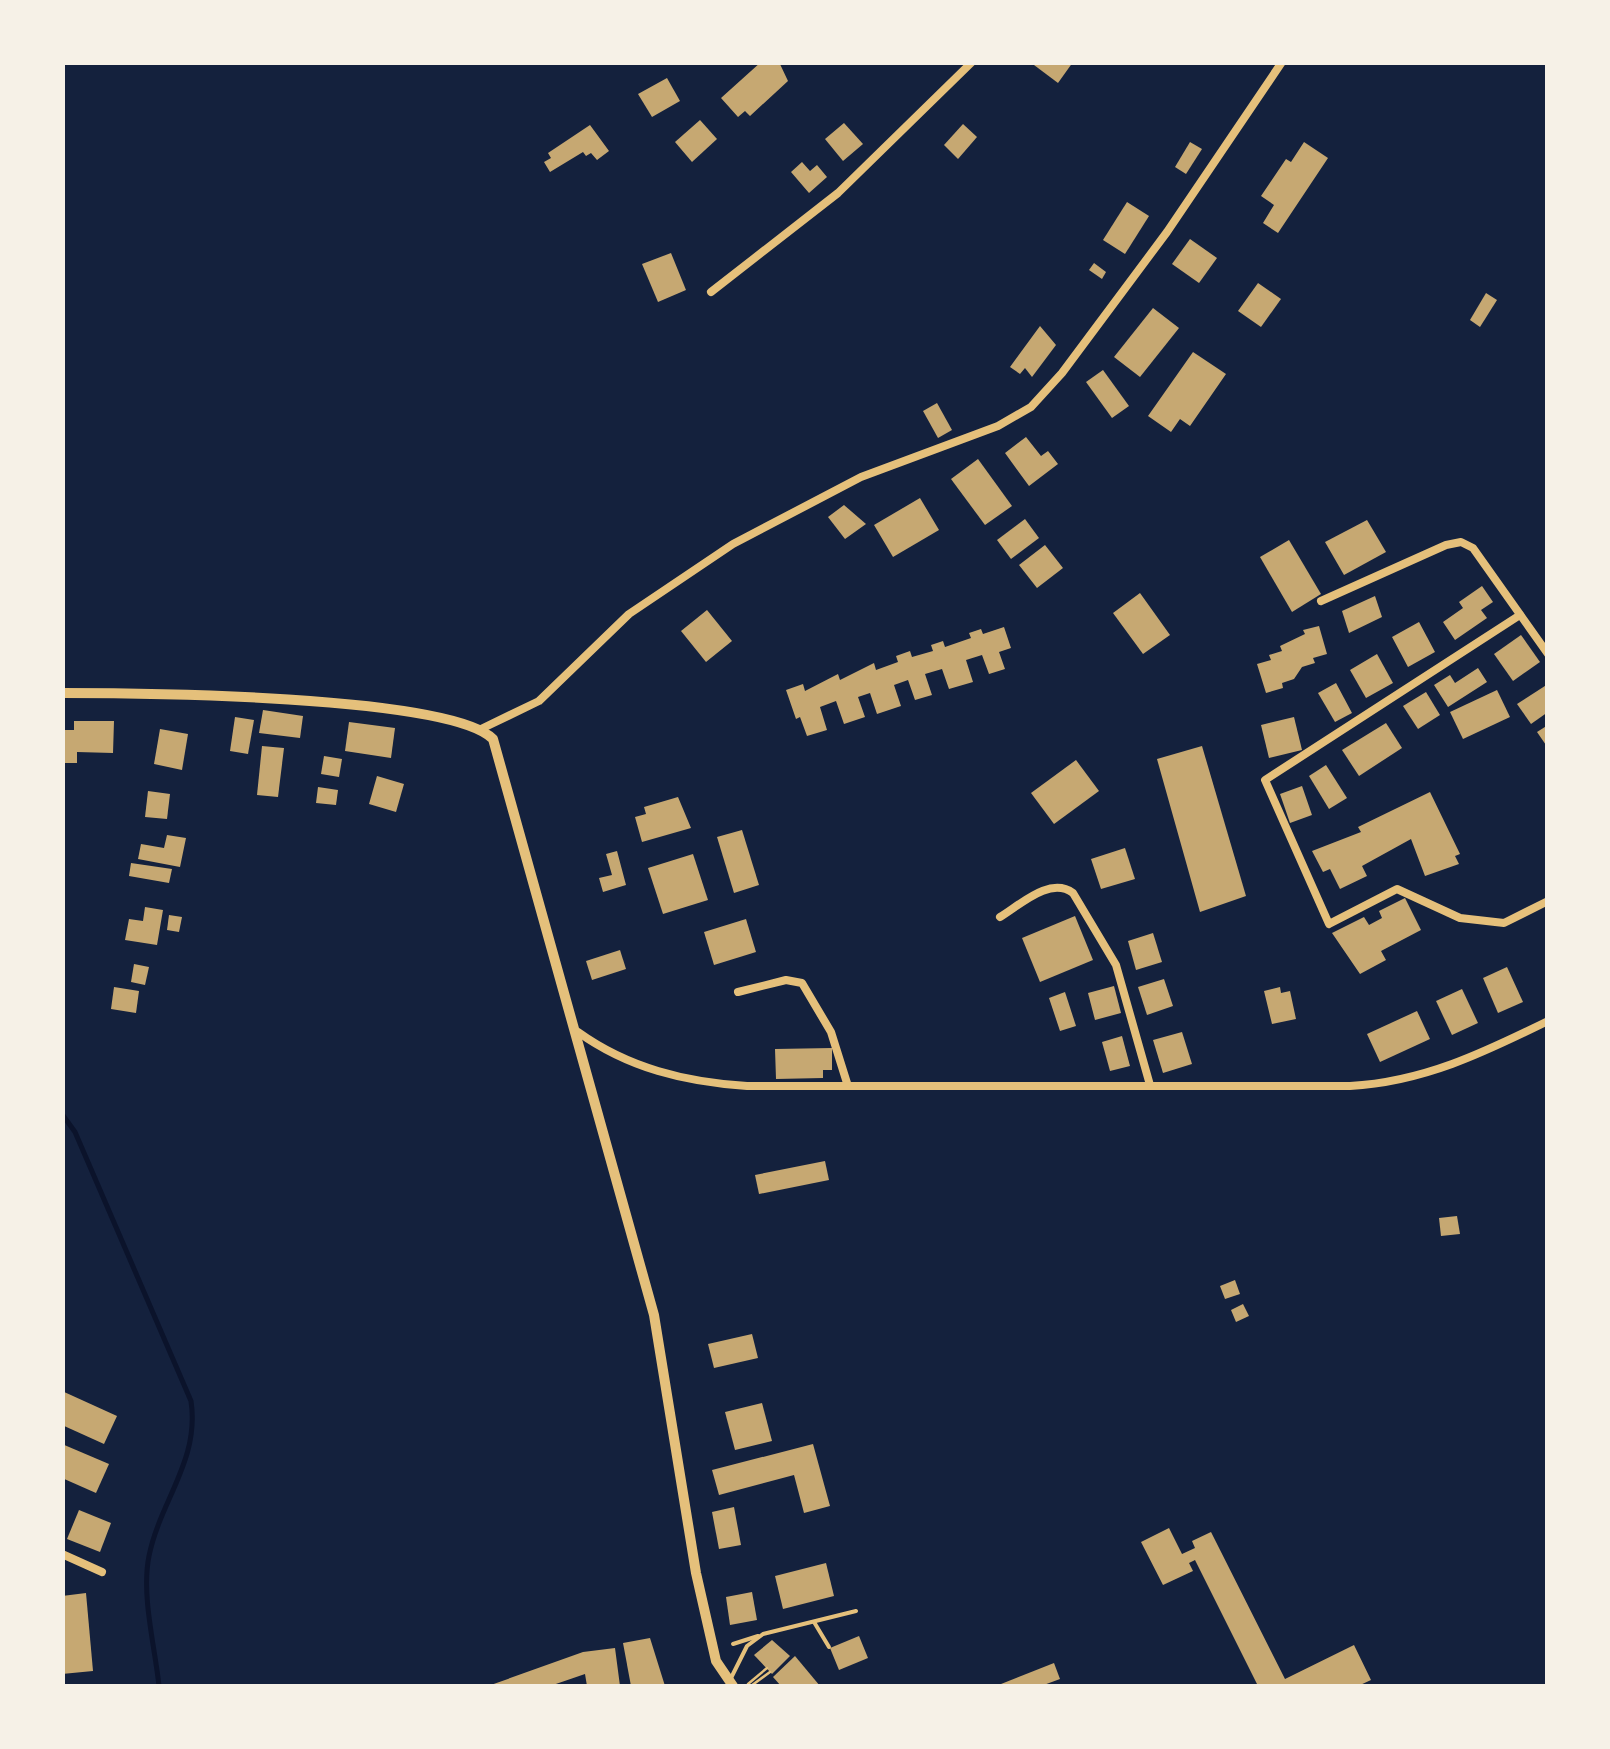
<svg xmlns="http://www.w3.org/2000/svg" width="1610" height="1749" font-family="Poppins,sans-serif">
<rect width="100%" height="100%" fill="#14213d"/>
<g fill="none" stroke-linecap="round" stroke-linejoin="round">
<path stroke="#0b132b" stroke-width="5" d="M62 1114 75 1132 191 1401C200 1460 160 1501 149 1556 141 1595 155 1647 159 1686"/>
</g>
<g fill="#c6a872">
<path d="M761 62H779L788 81 750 116 745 111 738 117 721 98Z"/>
<path d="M1030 62H1073L1058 83Z"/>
<path d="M667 78 680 101 652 117 638 94Z"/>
<path d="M700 120 717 139 692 162 675 142Z"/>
<path d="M844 123 863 144 843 161 825 139Z"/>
<path d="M963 124 977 137 958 159 944 145Z"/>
<path d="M590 125 609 151 597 160 591 153 586 156 583 152 550 172 544 162 551 158 548 153Z"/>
<path d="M1190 142 1202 149 1186 174 1175 167Z"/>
<path d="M1304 142 1328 158 1278 233 1263 223 1274 205 1261 196 1286 159 1291 162Z"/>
<path d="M802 162 810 171 817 165 827 177 809 193 791 172Z"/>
<path d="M1127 202 1149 216 1125 254 1103 240Z"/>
<path d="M1190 239 1217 258 1199 283 1172 264Z"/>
<path d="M671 253 686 290 658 302 642 264Z"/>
<path d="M1094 263 1106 272 1102 279 1089 270Z"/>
<path d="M1258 283 1281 299 1261 327 1238 311Z"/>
<path d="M1486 293 1497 300 1480 327 1470 320Z"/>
<path d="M1153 308 1179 328 1140 377 1114 357Z"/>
<path d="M1040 326 1056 345 1032 377 1025 368 1020 374 1010 367Z"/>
<path d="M1193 352 1226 374 1190 426 1180 419 1171 432 1148 416Z"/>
<path d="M1103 370 1129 406 1112 418 1086 382Z"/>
<path d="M937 403 952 430 938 438 923 411Z"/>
<path d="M1026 437 1041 456 1048 451 1058 464 1029 486 1005 453Z"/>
<path d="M978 459 1012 506 985 525 951 479Z"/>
<path d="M920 498 939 530 893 557 874 525Z"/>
<path d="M844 505 866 524 845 539 828 517Z"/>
<path d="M1025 519 1039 538 1011 559 997 540Z"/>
<path d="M1367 520 1386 552 1344 575 1325 542Z"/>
<path d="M1289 540 1321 594 1292 612 1260 557Z"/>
<path d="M1045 545 1063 568 1037 588 1019 565Z"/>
<path d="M1482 586 1493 602 1481 610 1487 618 1455 640 1443 622 1463 608 1459 602Z"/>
<path d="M1140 593 1170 635 1143 654 1113 613Z"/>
<path d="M1375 596 1382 617 1349 633 1342 611Z"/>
<path d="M707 610 732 641 706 662 681 631Z"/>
<path d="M1419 622 1435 652 1408 667 1392 637Z"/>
<path d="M1319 626 1327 654 1313 658 1315 663 1302 667 1294 679 1282 683 1283 688 1266 693 1257 664 1271 660 1269 655 1282 651 1280 646 1305 634 1303 630Z"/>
<path d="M1004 627 1011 648 999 652 1005 669 989 674 982 655 966 660 973 682 949 689 942 669 925 674 932 695 915 700 908 680 894 685 901 706 877 714 870 693 858 697 865 717 844 724 836 701 820 707 827 730 807 736 800 717 796 719 786 690 803 684 805 691 838 674 840 680 874 663 876 670 898 662 896 656 910 651 912 657 933 651 931 645 943 641 945 647 971 638 969 633 981 629 983 634Z"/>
<path d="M1521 635 1540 662 1513 681 1494 654Z"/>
<path d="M1377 654 1393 683 1366 698 1350 670Z"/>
<path d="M1478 668 1487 682 1448 707 1434 685 1450 675 1455 683Z"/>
<path d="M1336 683 1352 713 1335 722 1318 693Z"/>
<path d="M1548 684V712L1531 724 1517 704Z"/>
<path d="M1497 690 1510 717 1463 739 1450 712Z"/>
<path d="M1426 692 1440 715 1418 729 1403 706Z"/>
<path d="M263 710 303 716 300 738 259 733Z"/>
<path d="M235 717 254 720 248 754 230 751Z"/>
<path d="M1294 717 1302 750 1269 758 1261 725Z"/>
<path d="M74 721H114L113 753 77 752V763H62V730H74Z"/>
<path d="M349 722 395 728 391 758 345 751Z"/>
<path d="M1386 723 1402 748 1359 776 1342 750Z"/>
<path d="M1548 725V748L1537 732Z"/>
<path d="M160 729 188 734 182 770 154 764Z"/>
<path d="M262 746 284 748 278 797 257 795Z"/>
<path d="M1202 746 1246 896 1200 912 1157 759Z"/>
<path d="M324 756 342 759 339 777 321 774Z"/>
<path d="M1076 760 1099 791 1054 824 1031 793Z"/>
<path d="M1326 765 1347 798 1329 809 1309 776Z"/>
<path d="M377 776 404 784 396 812 369 804Z"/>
<path d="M1302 786 1312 815 1290 823 1280 794Z"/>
<path d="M318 787 338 790 336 805 316 803Z"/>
<path d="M148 791 170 794 167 819 145 817Z"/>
<path d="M1430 792 1460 854 1455 856 1459 864 1425 876 1411 839 1362 866 1367 876 1340 889 1330 869 1323 872 1312 851 1361 832 1358 827Z"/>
<path d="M678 797 691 828 642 842 635 817 646 814 644 807Z"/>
<path d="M742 830 759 885 734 893 717 837Z"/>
<path d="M167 835 186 838 180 867 138 859 141 844 164 848Z"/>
<path d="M1125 848 1135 879 1101 889 1091 859Z"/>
<path d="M617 851 626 885 603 892 599 878 612 875 606 854Z"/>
<path d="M693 854 708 900 663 914 648 868Z"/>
<path d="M131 863 172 869 169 883 129 876Z"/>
<path d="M1405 898 1421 930 1381 951 1386 960 1360 974 1332 933 1364 917 1369 925 1382 918 1379 911Z"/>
<path d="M145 907 163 910 157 945 125 940 129 919 143 921Z"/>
<path d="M169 915 182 917 179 932 167 930Z"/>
<path d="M1075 916 1093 960 1040 982 1022 938Z"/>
<path d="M746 919 756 952 714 965 704 932Z"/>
<path d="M1153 933 1162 962 1136 970 1128 941Z"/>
<path d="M620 950 626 969 592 980 586 961Z"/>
<path d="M134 964 149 967 145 985 131 982Z"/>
<path d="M1507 967 1523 1002 1498 1013 1483 978Z"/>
<path d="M1164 979 1173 1006 1147 1015 1138 987Z"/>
<path d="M1114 986 1121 1013 1095 1020 1088 993Z"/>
<path d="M114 987 139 991 136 1013 111 1009Z"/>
<path d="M1280 987 1281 993 1290 991 1296 1019 1272 1024 1264 991Z"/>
<path d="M1462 989 1478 1023 1452 1035 1436 1001Z"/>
<path d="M1065 992 1076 1026 1060 1031 1049 998Z"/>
<path d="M1417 1011 1430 1039 1380 1062 1367 1034Z"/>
<path d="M1182 1032 1192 1064 1163 1073 1153 1040Z"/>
<path d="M1122 1036 1130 1066 1110 1071 1102 1042Z"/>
<path d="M832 1048V1070H823V1078L776 1079 775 1049Z"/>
<path d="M825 1161 829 1180 759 1194 755 1175Z"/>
<path d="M1457 1216 1460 1234 1441 1236 1439 1218Z"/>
<path d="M1235 1280 1240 1294 1225 1299 1220 1286Z"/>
<path d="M1243 1304 1249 1316 1236 1322 1231 1310Z"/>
<path d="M752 1334 758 1358 714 1368 708 1344Z"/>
<path d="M62 1391 117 1416 104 1444 62 1425Z"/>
<path d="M762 1403 772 1441 735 1450 725 1412Z"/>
<path d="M62 1444 109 1464 96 1493 62 1478Z"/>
<path d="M813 1444 830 1506 804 1513 794 1475 719 1495 712 1470Z"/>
<path d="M734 1507 741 1545 719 1549 712 1512Z"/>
<path d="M79 1510 111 1523 100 1552 67 1539Z"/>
<path d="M1169 1528 1182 1554 1195 1548 1192 1541 1211 1532 1285 1679 1354 1645 1371 1680 1358 1686H1258L1195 1560 1189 1563 1193 1571 1163 1585 1141 1542Z"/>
<path d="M826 1563 834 1596 783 1609 775 1576Z"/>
<path d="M752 1592 757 1620 730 1625 726 1597Z"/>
<path d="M86 1593 93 1671 62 1674V1596Z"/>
<path d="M859 1636 868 1658 839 1670 830 1648Z"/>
<path d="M650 1638 665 1686H631L623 1643Z"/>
<path d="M772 1640 790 1656 772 1674 754 1655Z"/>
<path d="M615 1648 620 1686H587L585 1674 550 1686H488L583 1652Z"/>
<path d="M795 1656 820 1686H781L773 1677Z"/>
<path d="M1054 1663 1060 1679 1041 1686H996Z"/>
</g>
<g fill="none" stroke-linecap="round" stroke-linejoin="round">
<g stroke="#e5c07b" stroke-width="2.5">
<path d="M748 1684 767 1668"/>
<path d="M751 1686 770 1672"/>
</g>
<g stroke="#e5c07b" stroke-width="4">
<path d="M814 1622 829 1647"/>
<path d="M733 1644 758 1636"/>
<path d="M731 1678 747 1646 763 1634 856 1611"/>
</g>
<g stroke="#e5c07b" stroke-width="8">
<path d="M711 292 838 193 972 62"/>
<path d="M1321 601 1446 545 1461 542 1473 548 1548 654"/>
<path d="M1520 615 1265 780 1329 924 1397 889 1460 918 1504 923 1548 901"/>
<path d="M481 729 539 701 629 614 733 544 861 477 998 426 1031 407 1062 373 1167 232 1282 62"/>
<path d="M1000 917C1020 905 1050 876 1073 893L1116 965 1150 1085"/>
<path d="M738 992 786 980 802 983 831 1032 847 1083"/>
<path d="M578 1032C628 1068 685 1082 747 1086H1350C1423 1082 1483 1053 1548 1021"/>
<path d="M62 1554 102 1572"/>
</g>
<path stroke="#e5c07b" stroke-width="10" d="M62 693C135 693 449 695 493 739L654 1315 696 1573 716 1661 733 1686"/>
</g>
<rect width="1610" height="1749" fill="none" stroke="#f6f1e7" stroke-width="130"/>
</svg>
